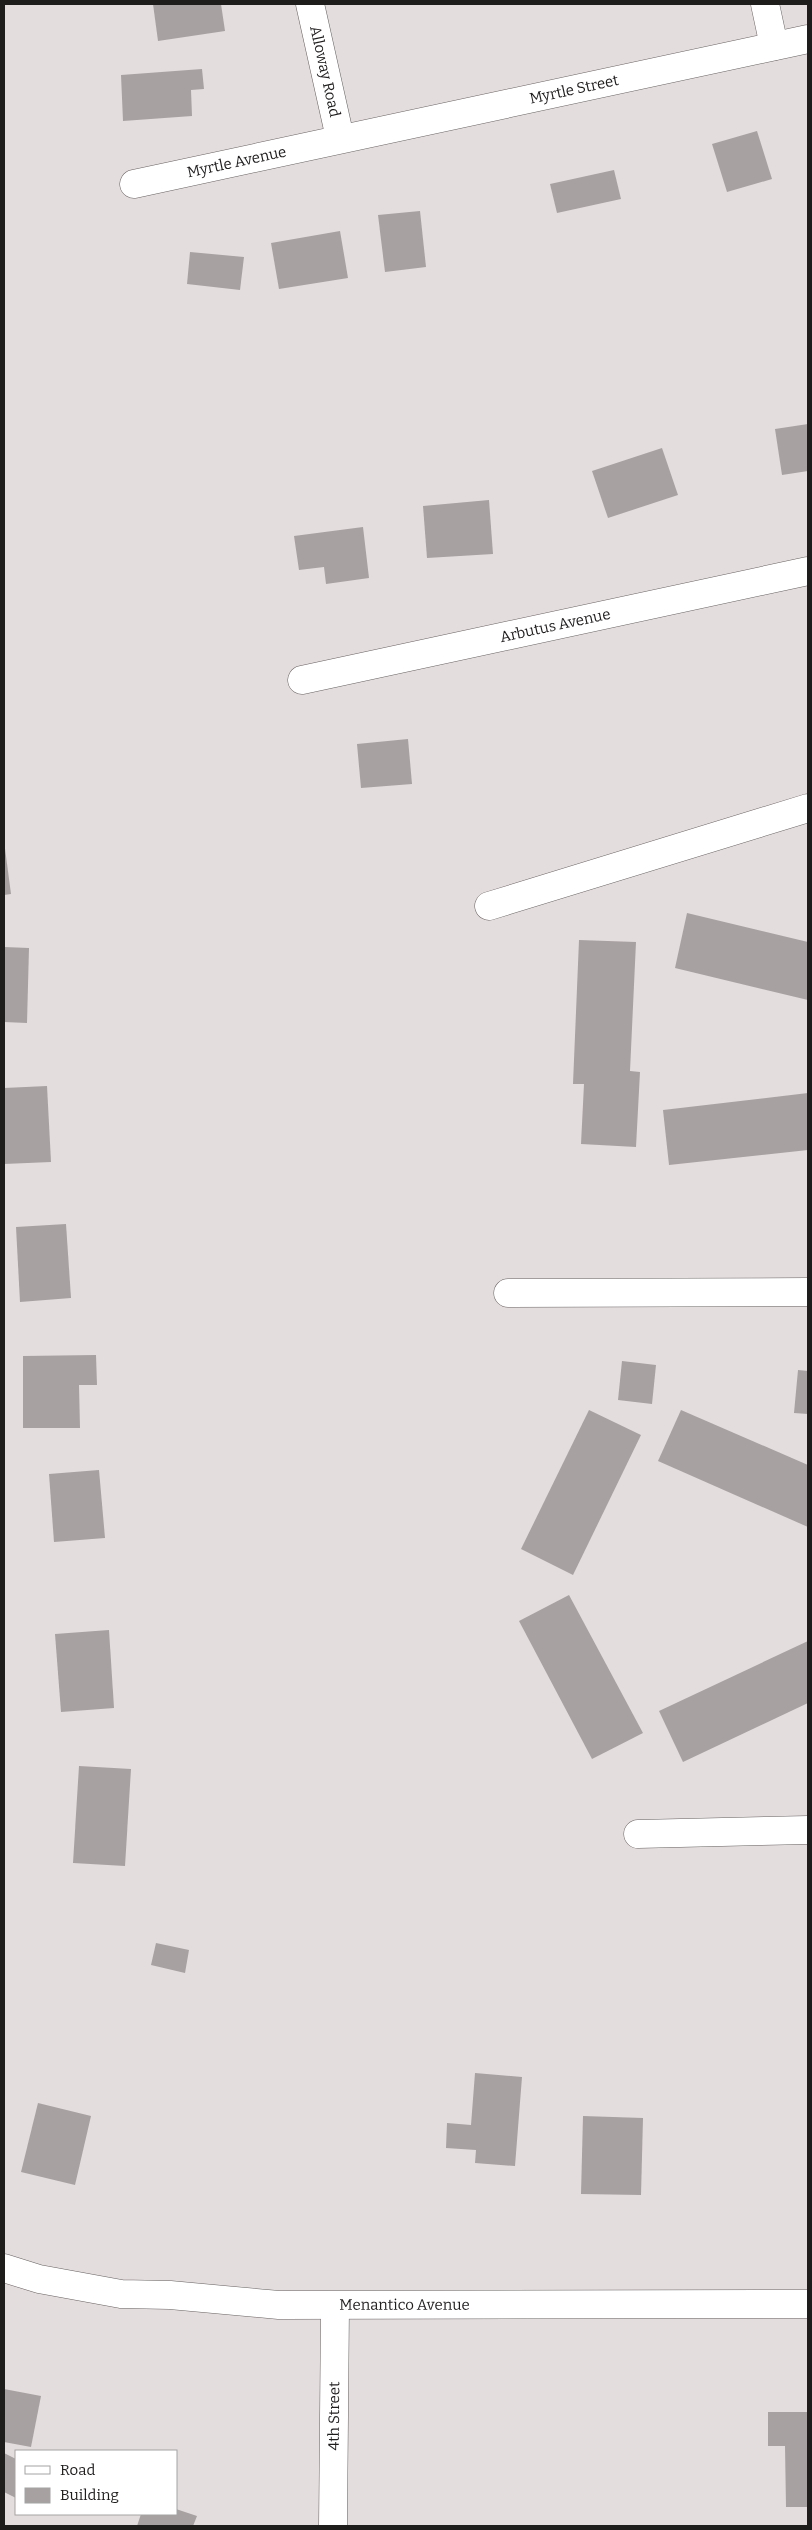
<svg xmlns="http://www.w3.org/2000/svg" width="812" height="2530" font-family="Bitter,serif">
<rect width="100%" height="100%" fill="#e4dddd"/>
<g fill="#a8a1a1">
<path d="M153 4H221L225 31 158 41Z"/>
<path d="M202 69 204 89 191 90 192 116 123 121 121 75Z"/>
<path d="M757 131 772 179 727 192 712 144Z"/>
<path d="M614 170 621 199 557 213 550 184Z"/>
<path d="M420 211 426 267 385 272 378 215Z"/>
<path d="M340 231 348 278 279 289 271 243Z"/>
<path d="M190 252 244 257 240 290 187 284Z"/>
<path d="M808 424V471L782 475 775 429Z"/>
<path d="M662 448 678 495 608 518 592 471Z"/>
<path d="M489 500 493 554 427 558 423 506Z"/>
<path d="M363 527 369 578 326 584 324 567 299 570 294 536Z"/>
<path d="M408 739 412 784 361 788 357 744Z"/>
<path d="M4 841 11 894 4 895Z"/>
<path d="M687 913 808 942V1000L675 968Z"/>
<path d="M579 940 636 942 630 1071 640 1072 636 1147 581 1144 584 1084H573Z"/>
<path d="M4 947 29 948 27 1023 4 1022Z"/>
<path d="M47 1086 51 1162 4 1164V1088Z"/>
<path d="M808 1093V1150L669 1165 663 1110Z"/>
<path d="M66 1224 71 1298 20 1302 16 1227Z"/>
<path d="M96 1355 97 1385H79L80 1428H23V1356Z"/>
<path d="M622 1361 656 1365 652 1404 618 1400Z"/>
<path d="M798 1370 808 1371V1414L794 1413Z"/>
<path d="M589 1410 641 1435 573 1575 521 1549Z"/>
<path d="M681 1410 808 1465V1527L658 1461Z"/>
<path d="M99 1470 105 1538 54 1542 49 1474Z"/>
<path d="M569 1595 643 1733 592 1759 519 1621Z"/>
<path d="M109 1630 114 1708 61 1712 55 1634Z"/>
<path d="M808 1641V1703L683 1762 659 1711Z"/>
<path d="M79 1766 131 1769 125 1866 73 1863Z"/>
<path d="M156 1943 189 1950 185 1973 151 1965Z"/>
<path d="M475 2073 522 2077 515 2166 475 2163 476 2150 446 2148 447 2123 471 2125Z"/>
<path d="M38 2103 91 2116 75 2185 21 2172Z"/>
<path d="M583 2116 643 2118 641 2195 581 2194Z"/>
<path d="M4 2389 41 2396 31 2447 4 2442Z"/>
<path d="M768 2412H808V2507H786L785 2446H768Z"/>
<path d="M4 2453 16 2459V2498L4 2492Z"/>
<path d="M176 2509 197 2516 193 2526H137L141 2514H176Z"/>
</g>
<g fill="none" stroke-linecap="round" stroke-linejoin="round">
<g stroke="#686262" stroke-width="29">
<g id="minor">
<path id="s1" d="M310 4 340 138"/>
<path d="M765 4 774 46"/>
<path id="s2" d="M134 184 808 39"/>
<path id="s3" d="M302 680 808 571"/>
<path d="M489 906 808 808"/>
<path d="M508 1293 808 1292"/>
<path d="M638 1834 808 1830"/>
<path id="s4" d="M4 2268 39 2279 121 2294 170 2295 279 2305 808 2304"/>
<path id="s5" d="M333 2526 335 2307"/>
</g>
</g>
<use href="#minor" stroke="#fff" stroke-width="28"/>
</g>
<g text-anchor="middle" dominant-baseline="central" stroke-width="5" stroke-linejoin="round" paint-order="stroke">
<g font-size="15" fill="#1f1c1c" stroke="#fff">
<text stroke="none"><textPath href="#s1" startOffset="69">Alloway Road</textPath></text>
<text stroke="none"><textPath href="#s2" startOffset="450">Myrtle Street</textPath></text>
<text stroke="none"><textPath href="#s2" startOffset="105">Myrtle Avenue</textPath></text>
<text stroke="none"><textPath href="#s3" startOffset="259">Arbutus Avenue</textPath></text>
<text stroke="none"><textPath href="#s4" startOffset="404">Menantico Avenue</textPath></text>
<text stroke="none"><textPath href="#s5" startOffset="110">4th Street</textPath></text>
</g>
</g>
<rect width="812" height="2530" fill="none" stroke="#1f1c1c" stroke-width="10"/>
<rect x="15" y="2450" width="162" height="65" fill="#ffffff" stroke="#a5a4a4"/>
<rect x="25" y="2466" width="25" height="8" fill="#ffffff" stroke="#a5a4a4"/>
<text x="60" y="2475" font-size="15" fill="#1f1c1c">Road</text>
<rect x="25" y="2488" width="25" height="15" fill="#a8a1a1" stroke="#a5a4a4"/>
<text x="60" y="2500" font-size="15" fill="#1f1c1c">Building</text>
</svg>
